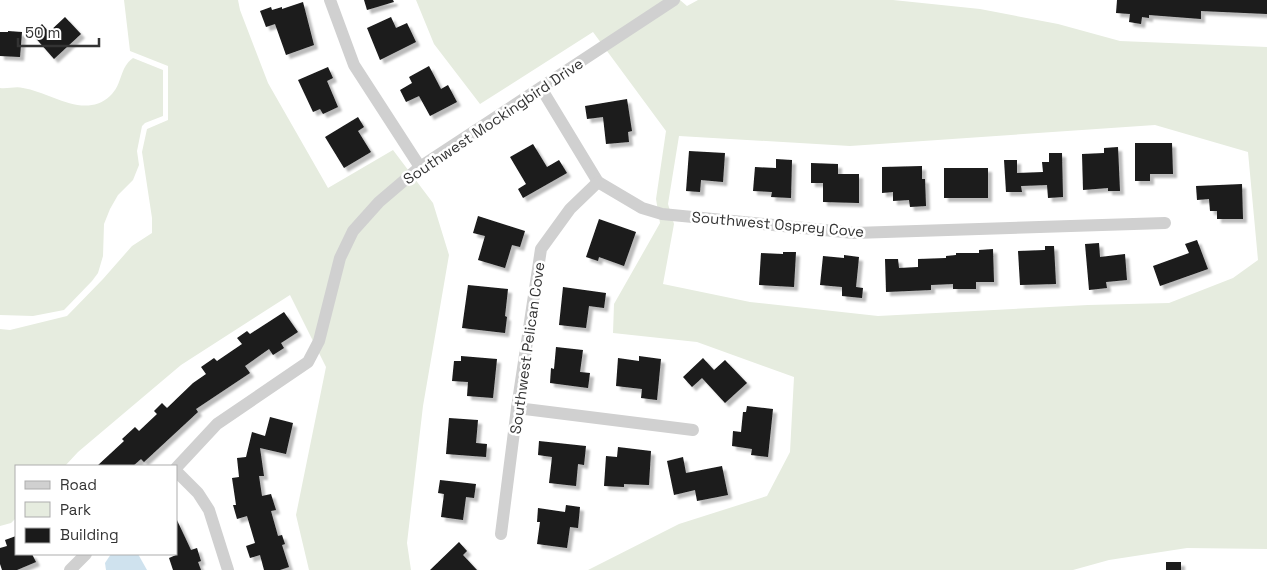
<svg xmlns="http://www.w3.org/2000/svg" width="1267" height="570" font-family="'Space Grotesk',sans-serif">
<defs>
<filter id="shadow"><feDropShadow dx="4" dy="4" stdDeviation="1" flood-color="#0004"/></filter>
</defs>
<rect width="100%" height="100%" fill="#fff"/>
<g fill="#e6ecdf" fill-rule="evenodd">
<path d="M124 0H238L240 10 268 83 328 188 393 150 433 203 449 255 423 406 407 543 411 570H309L296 515 326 367 290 295 181 365 78 452 65 466H16V518L11 523 0 526V329L10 330 67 316 103 279 132 246 152 233V218L142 152 147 129 168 120V66L130 51Z"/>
<path d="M416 0H680L687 6 698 0H893L980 9 1058 24 1120 41 1267 47V549L1187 548 1109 560 1073 570H588L679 524 767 496 790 452 794 377 697 342 613 333 614 304 660 223 656 199 666 131 593 32 480 104 434 44ZM1155 125 1248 152 1258 260 1233 278 1169 303 1088 305 878 316 750 302 663 284 674 224 668 204 679 136 850 146Z"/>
<path d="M133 58 163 70V116L145 123 142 126 137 151 139 165 133 180 118 195 110 209 104 224 103 256 98 273 92 281 64 310 33 316 0 315V88C8 89 16 86 23 88 50 92 84 120 110 96 123 84 119 68 133 58Z"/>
</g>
<path fill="#cfe2ee" d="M111 554H138L147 570H106L105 563Z"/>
<g fill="#1a1a1a" filter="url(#shadow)">
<path d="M364 0H393L394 2 367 10Z"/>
<path d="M1117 0H1267V14L1201 11V19L1149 15V18L1142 17 1141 24 1129 22 1130 14 1116 13Z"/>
<path d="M303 2 314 45 286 55 275 24 266 27 260 11 271 7 272 10 282 7V9Z"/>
<path d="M65 17 81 34 54 59 32 34 42 24 49 32Z"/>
<path d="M391 17 396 28 407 23 416 42 380 60 367 28Z"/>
<path d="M8 31 22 32 20 57 0 56V32H8Z"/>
<path d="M429 66 441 89 448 85 457 102 430 116 419 96 406 102 400 90 412 83 409 77Z"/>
<path d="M328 67 333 78 327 81 338 107 323 114 320 109 313 112 298 80Z"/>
<path d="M627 99 632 131 628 132 629 142 606 144 603 117 587 119 585 106Z"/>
<path d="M358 117 364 127 358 131 371 152 344 168 325 137Z"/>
<path d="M1135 143H1172L1173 174H1150V181H1135Z"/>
<path d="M533 144 547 167 559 160 567 173 523 198 518 189 526 184 510 157Z"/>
<path d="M1118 147 1120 191H1108V188L1083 190 1082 154 1104 153V148Z"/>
<path d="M689 151 725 153 723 182 701 180 700 192 686 191Z"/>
<path d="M1049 153H1062L1063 197 1048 198 1047 185 1021 186 1022 192H1006L1004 160H1017V173L1043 172 1042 162H1049Z"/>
<path d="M776 159 792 160 791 198 771 197 772 192 753 191 755 167 776 168Z"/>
<path d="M811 163 838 164V174H859V203L823 202V183H811Z"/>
<path d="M922 166V179H925L926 206 910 207 909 200 893 201V192L882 193V167Z"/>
<rect x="944" y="168" width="44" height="30"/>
<path d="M1242 184 1243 219H1217V211H1210L1209 199 1197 200 1196 186Z"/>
<path d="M478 216 525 231 520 247 512 245 505 268 478 260 485 236 473 233Z"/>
<path d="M599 219 636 232 624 266 599 257 598 261 586 257Z"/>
<path d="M1197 240 1208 269 1160 286 1153 266 1189 253 1185 244Z"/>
<path d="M1099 243 1100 257 1125 254 1127 280 1106 282 1107 288 1089 290 1085 244Z"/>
<path d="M1045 246H1054L1056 284 1020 285 1018 251 1045 250Z"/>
<path d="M993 249 994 282H976V289H953V284L931 285V290L886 292 885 259H898L899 268 918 267V259L946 258V256L956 255V253H979V250Z"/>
<path d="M783 252H796L794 287 759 285 761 253 783 254Z"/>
<path d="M844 255 859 257 856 287 863 288 862 298 842 296V287L820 285 823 256 844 258Z"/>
<path d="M468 285 508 289 505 316 507 317 505 333 462 328Z"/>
<path d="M563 287 606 293 604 308 589 306 586 328 559 325Z"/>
<path d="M284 312 298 332 281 343 284 348 273 355 269 349 245 366 250 373 196 409 198 412 144 462 141 459 133 466H97L124 441 122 439 135 427 139 431 157 414 154 411 162 403 167 408 193 383 206 374 201 367 214 358 217 361 242 344 237 338 247 331 250 334Z"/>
<path d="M556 347 583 350 580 372 590 373 588 388 550 383 551 368 554 369Z"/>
<path d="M461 356 497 359 493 398 467 396 468 382 452 381 454 361H461Z"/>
<path d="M639 356 661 359 657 400 641 398 642 389 616 386 618 358 639 361Z"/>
<path d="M703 358 714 370 725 360 747 383 725 403 702 378 692 387 683 377Z"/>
<path d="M747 406 773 409 768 457 751 455 752 449 732 446 733 431 741 432 743 412H746Z"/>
<path d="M270 417 293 423 286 454 260 448 264 476H259L262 496 271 494 276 510 271 511 278 536 282 535 285 544 282 545 289 567 280 570H264L260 555 250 558 246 546 255 543 247 516 237 519 233 505H236L232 478 239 477 237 458 246 457 252 432 265 436Z"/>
<path d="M449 418 478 420 476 443 487 444 486 457 446 454Z"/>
<path d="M539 441 586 446 584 465 578 464 576 486 549 483 552 457 538 455Z"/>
<path d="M618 447 651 451 649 485 624 484V487L604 486 606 456 617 457Z"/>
<path d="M683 457 686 473 722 466 728 495 697 501 695 490 674 495 667 461Z"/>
<path d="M440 480 476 484 474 498 466 497 463 520 441 517 444 494 438 493Z"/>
<path d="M566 505 580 507 578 528 570 527 567 548 537 544 540 522H537L538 508 565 512Z"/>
<path d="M176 518 191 550 197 548 201 561 198 562 201 570H173L169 558 176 555Z"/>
<path d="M16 536V554H32L36 562 17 570H2L0 564V548L7 546 5 540Z"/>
<path d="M459 542 467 551 463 555 477 570H430Z"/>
<rect x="1166" y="562" width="15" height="8"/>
</g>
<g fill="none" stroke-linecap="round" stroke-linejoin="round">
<g stroke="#d0d0d0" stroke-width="12">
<path d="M330 0 354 65 420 167"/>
<path d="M541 88 598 182 642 208 662 214 854 233 1165 223"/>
<path d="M517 408 693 430"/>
<path d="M176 468 217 424 308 362 319 341 340 258 353 231 379 202 420 167 674 0"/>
<path d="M176 471 198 493 209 510 228 570"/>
<path d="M501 534 517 408 541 249 570 209 598 182"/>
<path d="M70 570 86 554"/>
</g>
</g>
<g text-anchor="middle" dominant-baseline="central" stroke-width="5" stroke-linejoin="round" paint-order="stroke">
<g font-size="15" fill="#333" stroke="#fff">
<text transform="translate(493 121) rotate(-34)">Southwest Mockingbird Drive</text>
<text transform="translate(778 224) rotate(5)">Southwest Osprey Cove</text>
<text transform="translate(527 348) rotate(-82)">Southwest Pelican Cove</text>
</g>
</g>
<rect x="15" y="465" width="162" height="90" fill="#ffffff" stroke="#adadad"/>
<rect x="25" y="481" width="25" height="8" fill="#d0d0d0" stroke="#adadad"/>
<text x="60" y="490" font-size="15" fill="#333333">Road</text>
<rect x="25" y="502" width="25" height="15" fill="#e6ecdf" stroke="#adadad"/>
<text x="60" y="515" font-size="15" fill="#333333">Park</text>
<rect x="25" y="528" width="25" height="15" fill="#1a1a1a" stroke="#adadad"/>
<text x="60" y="540" font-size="15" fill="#333333">Building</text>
<path d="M18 38v8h81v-8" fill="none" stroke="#333333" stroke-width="2.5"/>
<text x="25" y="38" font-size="15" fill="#333333" stroke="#ffffff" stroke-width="4" paint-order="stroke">50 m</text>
</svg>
